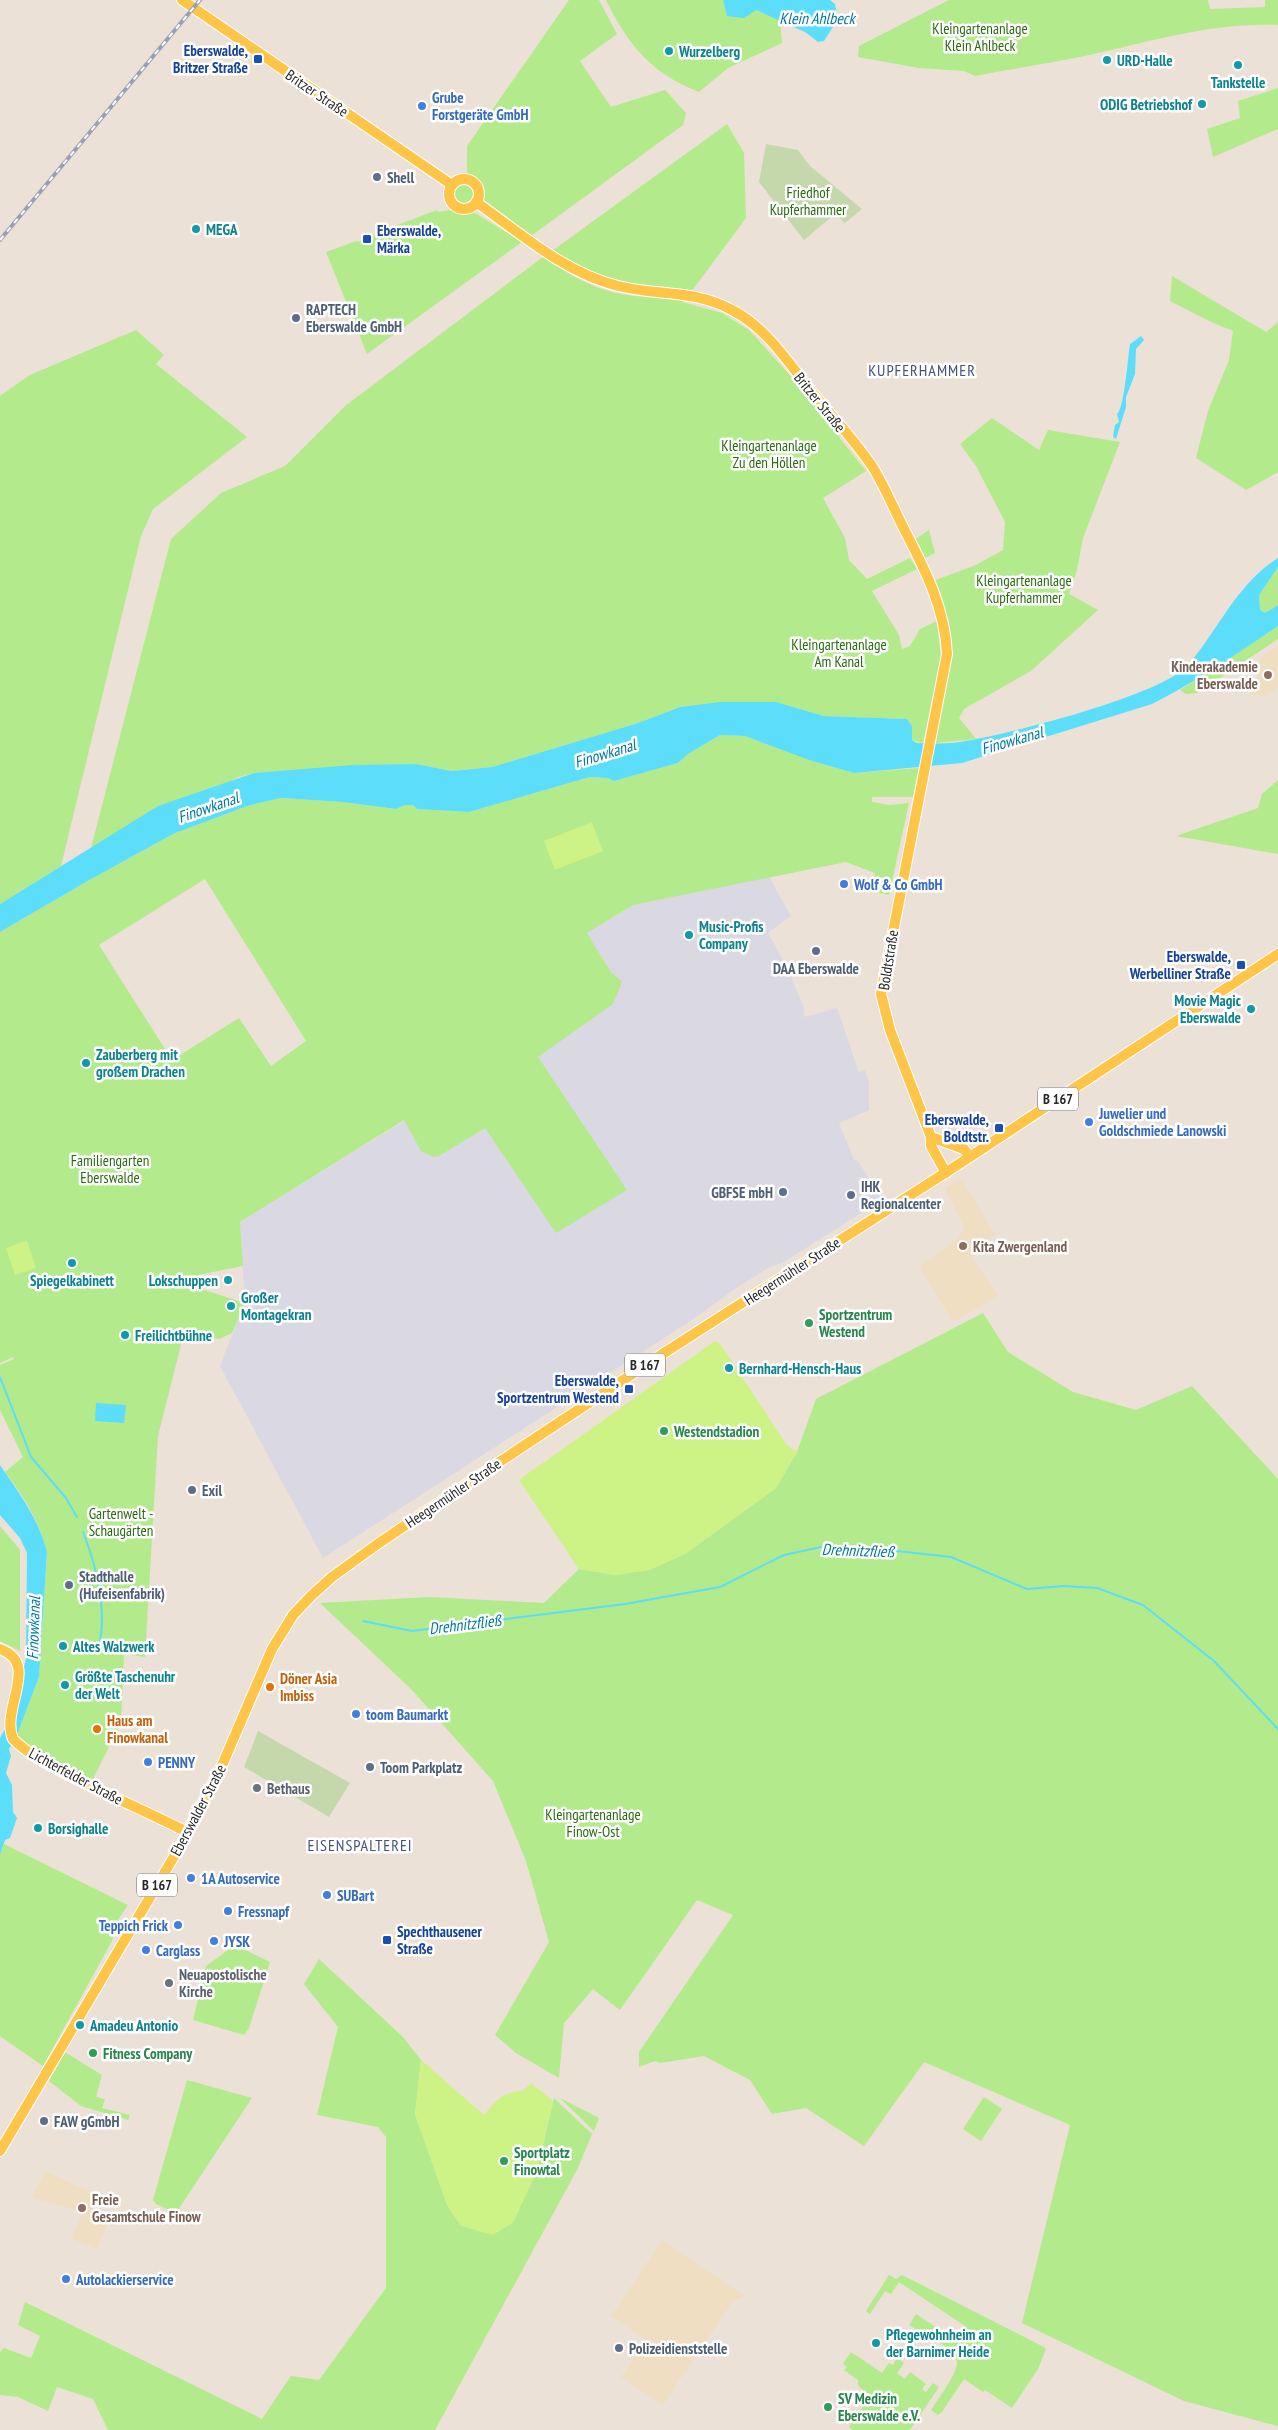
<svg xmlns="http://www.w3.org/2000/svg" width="1278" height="2430" font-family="'PT Sans Narrow',sans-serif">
<rect width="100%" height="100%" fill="#ece1d6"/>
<path fill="#dad8e3" d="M769 877 791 916 768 933 788 970 804 1008V1017L837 1008 859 1072 865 1070 869 1083V1110L839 1123 854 1160 858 1161 882 1200 782 1263 770 1267 742 1284 692 1320 323 1558 220 1366 245 1302 240 1222 399 1124 603 993 611 972 587 933 633 905Z"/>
<g fill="#f0dec3">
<path d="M1278 645V688L1264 697 1244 690 1256 680 1261 665 1257 660Z"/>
<path d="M961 1178 995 1234 969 1252 998 1296 953 1322 919 1266 957 1240 964 1227 945 1188Z"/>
<path d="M45 2171 99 2196 89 2218 107 2226 97 2249 71 2239 83 2212 32 2198Z"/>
<path d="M662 2240 745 2296 732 2302 663 2405 621 2377 646 2340 611 2316Z"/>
</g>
<g fill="#b3ea8b" fill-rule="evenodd">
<path d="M569 0H599L617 34 580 61 611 107 665 90 686 113 683 125 531 236 483 201 477 184 467 175V146Z"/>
<path d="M606 0H723L727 16 755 10 780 20 782 43 728 68 699 92C651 73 629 46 606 0Z"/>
<path d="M949 0H1208L1210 9 1265 7V0H1278V25C1211 22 1145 43 1080 57 1045 64 1010 69 975 76L964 71 919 68 858 57 859 46Z"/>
<path d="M1278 88V129L1213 157 1207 129 1240 118 1238 101Z"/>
<path d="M727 124 744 153 746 218 691 292 634 286 585 272 552 251Z"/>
<circle cx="463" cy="194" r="10"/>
<path d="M437 210 438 212 449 210 461 214 475 213 522 242 367 354 326 252 356 241 363 242 372 240 376 233Z"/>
<path d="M543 257C566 272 589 287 616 293 637 298 661 297 682 299V302L722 313 749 330 787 372 866 471 823 498 845 538 849 560 867 579 910 558 917 569 872 591 899 635 902 649 910 646 920 629 937 621 941 657 923 743 912 740V726L907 719 824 716 776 702 680 707 638 723 492 767 452 771 416 764 254 773 239 777 91 848 171 539 221 493 285 466 345 406Z"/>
<path d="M1172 276 1266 332 1278 322V472L1246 490 1196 458 1208 411 1229 360 1233 331 1209 321 1170 301Z"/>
<path d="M136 330 164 355 156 364 247 437 153 509 141 536 61 866 0 904V396L30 375Z"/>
<path d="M992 418 1039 450 1048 430 1120 442 1083 538 1077 570 1069 594 1098 610 1031 671 964 709 959 718 976 739 936 743 950 640 943 602 933 581 976 565 1003 550 1005 522 976 466 960 444Z"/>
<path d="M929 530 935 553 925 558 924 554 919 553 914 540Z"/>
<path d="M1278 567V605L1265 613 1260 610 1259 595Z"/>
<path d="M1278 626V639L1197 693 1186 694 1180 690Z"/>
<path d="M720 735 745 736 809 760 854 773 919 768 913 797H872V802L889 805 909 803 889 895 871 891 875 873 846 862 633 905 587 933 611 972 622 982 613 1004 538 1057 627 1190 556 1233 485 1128 439 1156 433 1157 421 1151 404 1120 240 1222 243 1266 198 1275V1288L245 1303 232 1333 219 1339 184 1333 158 1436 145 1657 124 1654 121 1723 92 1781 28 1746 17 1735 39 1677 47 1552C40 1522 24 1497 5 1472L23 1457 0 1410V1365L14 1359 13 1357 0 1363V932L86 882 173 834 247 806 281 798 342 802 396 809 405 805H414L417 809 469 812 590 777 607 778 614 781 678 763 688 754ZM205 879 306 1041 271 1066 239 1018 172 1060 99 945Z"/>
<path d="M1278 780V854L1176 836 1258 808 1262 794Z"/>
<path d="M983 1313 1008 1352 1073 1392 1136 1410 1192 1386 1278 1479V2426L1184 2401 1022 2323 1070 2125 924 2062 864 2146 806 2108 772 2114 750 2080 704 2056 660 2063 655 2061 639 2067V2052L733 1915 697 1900 620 2010 593 1989 564 2023 559 2078 516 2053 495 2035 549 1942 526 1861 493 1781 413 1691 320 1603 429 1597 544 1603 579 1569 615 1575 649 1570 685 1554 776 1488 797 1452 816 1399Z"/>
<path d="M0 1526 20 1550V1651L0 1641Z"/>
<path d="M4 1844 128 1905 116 1923 112 1941 43 2066 0 2036V1855Z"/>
<path d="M235 1945 270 1962 249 2028 244 2035 193 2020 206 1966Z"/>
<path d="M319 1959 403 2037 421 2060 415 2114 447 2205 461 2226 537 2171 554 2098 592 2134 578 2168 435 2430H108L93 2399 57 2387 48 2411 18 2397 0 2395V2352L4 2348 31 2358 40 2336 18 2325 25 2302 262 2419 291 2376 319 2380 386 2288V2137L378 2127 317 2115 338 2027 304 1984Z"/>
<path d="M65 2052 102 2075 96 2097 105 2099 102 2108 130 2115 128 2120 81 2106 49 2081Z"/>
<path d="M187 2080 252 2098 176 2213 156 2204 153 2200Z"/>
<path d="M984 2097 1002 2109 981 2141 963 2129Z"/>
<path d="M560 2098 599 2118 594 2131Z"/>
<path d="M889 2275 896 2279 902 2275 1044 2347 1046 2349 1038 2369 1012 2408 985 2390 983 2392 964 2379 942 2412 938 2415 931 2410C970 2352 967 2359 909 2325L916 2314 956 2340 965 2326 899 2282 891 2294 885 2291 870 2314 866 2311Z"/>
<path d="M851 2352 882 2373 889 2363 893 2365 897 2358 904 2363 897 2373 905 2379 910 2372 926 2384 922 2389 926 2392 933 2383 939 2387 910 2430H853L849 2427 869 2397 858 2385V2380L844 2370 847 2367 843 2364Z"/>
</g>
<g fill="#c5d8ab">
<path d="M766 144 798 150 810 166 862 209 845 223 835 214 804 240 759 182Z"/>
<path d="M258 1731 350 1783 329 1817 244 1767Z"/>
</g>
<g fill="#cdf285">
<path d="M592 822 603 851 555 870 544 841Z"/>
<path d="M27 1240 36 1268 15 1275 6 1248Z"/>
<path d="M715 1341 721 1345 786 1444 797 1452 776 1488 685 1554 649 1570 615 1575 579 1569 519 1480Z"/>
<path d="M421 2060 484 2115C496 2101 503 2091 523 2091L531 2083 553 2101 537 2171 513 2223 493 2235 461 2226 447 2205 415 2114Z"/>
</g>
<g fill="#5cdefb">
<path d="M723 0H830L835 4 838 19 824 41 818 42 805 32 756 10 744 18 727 16Z"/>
<path d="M1141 336 1144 340 1136 349 1135 374 1126 397V407L1116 439 1113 437 1115 425 1119 422 1117 414C1124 410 1128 356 1130 344Z"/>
<path d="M1278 558V567L1259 595 1260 610 1265 613 1278 605V626C1237 654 1196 682 1152 704L962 763 854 773 809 760 745 736 720 735 688 754 678 763 614 781 607 778 590 777 469 812 417 809 413 805H405L396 809 342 802 281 798 247 806 173 834 86 882 0 932V904L158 806 254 773 353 765 416 764 452 771 492 767 638 723 680 707 721 702H776L824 716 907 719 912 726V740L917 743C928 743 940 744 951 743 994 739 1164 695 1188 665 1220 628 1235 586 1278 558Z"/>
<path d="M96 1403 126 1405 124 1423 95 1421Z"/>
<path d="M0 1465C19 1493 39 1519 47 1552L39 1677 17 1735 9 1749 11 1756 6 1773 12 1785 13 1812 17 1818 10 1838 5 1840 0 1855V1738L12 1716 26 1659 27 1553 20 1538 0 1515Z"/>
</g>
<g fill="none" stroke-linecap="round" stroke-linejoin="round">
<g stroke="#5cdefb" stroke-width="2">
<path d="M0 1377 31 1457 66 1498 77 1517"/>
<path d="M83 1532C97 1567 109 1616 97 1653"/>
<path d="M363 1621 412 1631 625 1604 720 1587 784 1555 821 1547 879 1549 951 1557 1027 1589 1063 1586 1097 1588 1143 1605 1214 1661 1278 1729"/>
</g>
<g stroke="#fff" stroke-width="12">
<g id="major">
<path d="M182 0 452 185"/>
<circle cx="464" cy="194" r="15"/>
<path d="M476 202C520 233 565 273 618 286 658 296 693 289 732 310 765 327 785 358 808 387 829 413 853 438 872 466 883 484 892 504 901 523 923 566 945 606 947 654L881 994 890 1030 931 1137V1146L946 1173"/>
<path d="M931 1137 964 1149 970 1157"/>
<path d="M0 1649C41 1664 0 1708 13 1739 30 1756 53 1767 74 1778 112 1797 150 1813 187 1832"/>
<path d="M0 2151 182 1843 223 1763 272 1649 293 1615 311 1596 332 1577 379 1543 519 1449 664 1353 959 1164 1278 954"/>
</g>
</g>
<use href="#major" stroke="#ffc548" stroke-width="10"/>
<g stroke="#999fb4" stroke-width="4">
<path id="rail" d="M0 240 200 0"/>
</g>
<use href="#rail" stroke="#fff" stroke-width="2" stroke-dasharray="5.5" stroke-linecap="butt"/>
</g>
<g fill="#0f9aa8" stroke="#fff" stroke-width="2">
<circle cx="669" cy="51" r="5"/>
<circle cx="1107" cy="60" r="5"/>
<circle cx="1238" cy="65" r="5"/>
<circle cx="1202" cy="104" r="5"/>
<circle cx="196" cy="229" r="5"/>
<circle cx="689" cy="935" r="5"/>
<circle cx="1251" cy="1009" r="5"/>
<circle cx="86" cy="1063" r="5"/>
<circle cx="72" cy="1263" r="5"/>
<circle cx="228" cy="1280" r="5"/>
<circle cx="231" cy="1306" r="5"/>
<circle cx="125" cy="1335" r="5"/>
<circle cx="729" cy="1368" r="5"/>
<circle cx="63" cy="1646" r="5"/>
<circle cx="65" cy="1685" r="5"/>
<circle cx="38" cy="1828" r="5"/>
<circle cx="80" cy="2025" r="5"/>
<circle cx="876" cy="2343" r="5"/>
</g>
<g fill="#1a4fb4" stroke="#fff" stroke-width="2">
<rect x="253" y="54" width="10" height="10" rx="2.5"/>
<rect x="362" y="234" width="10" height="10" rx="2.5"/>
<rect x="1236" y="960" width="10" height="10" rx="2.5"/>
<rect x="994" y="1123" width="10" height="10" rx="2.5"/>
<rect x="624" y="1384" width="10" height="10" rx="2.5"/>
<rect x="382" y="1935" width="10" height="10" rx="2.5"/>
</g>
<g fill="#3f7fe0" stroke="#fff" stroke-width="2">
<circle cx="422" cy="106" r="5"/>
<circle cx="844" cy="884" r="5"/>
<circle cx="1089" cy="1122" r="5"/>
<circle cx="356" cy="1714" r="5"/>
<circle cx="148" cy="1762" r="5"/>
<circle cx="191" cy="1878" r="5"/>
<circle cx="327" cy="1895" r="5"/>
<circle cx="228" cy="1911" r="5"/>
<circle cx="178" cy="1925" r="5"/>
<circle cx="214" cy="1941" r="5"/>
<circle cx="146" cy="1950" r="5"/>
<circle cx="66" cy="2279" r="5"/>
</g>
<g fill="#5c6f8a" stroke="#fff" stroke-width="2">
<circle cx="377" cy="177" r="5"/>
<circle cx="296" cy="318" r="5"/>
<circle cx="816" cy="951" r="5"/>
<circle cx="783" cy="1192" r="5"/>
<circle cx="851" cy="1195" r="5"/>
<circle cx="192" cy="1490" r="5"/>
<circle cx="69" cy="1585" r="5"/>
<circle cx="370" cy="1767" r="5"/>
<circle cx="44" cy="2121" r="5"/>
<circle cx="619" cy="2348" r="5"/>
</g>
<g fill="#8d6e63" stroke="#fff" stroke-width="2">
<circle cx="1268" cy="675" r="5"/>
<circle cx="963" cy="1246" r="5"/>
<circle cx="82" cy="2208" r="5"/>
</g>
<g fill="#2e9e5b" stroke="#fff" stroke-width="2">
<circle cx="809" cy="1323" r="5"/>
<circle cx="664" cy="1431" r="5"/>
<circle cx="93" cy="2053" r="5"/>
<circle cx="504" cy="2161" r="5"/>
<circle cx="828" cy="2407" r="5"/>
</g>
<g fill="#e8710a" stroke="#fff" stroke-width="2">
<circle cx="270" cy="1687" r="5"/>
<circle cx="97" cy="1729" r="5"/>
</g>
<g fill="#6b7280" stroke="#fff" stroke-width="2">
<circle cx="257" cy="1788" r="5"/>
<circle cx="169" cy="1983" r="5"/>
</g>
<g text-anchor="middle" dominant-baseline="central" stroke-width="5" stroke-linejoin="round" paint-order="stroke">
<g fill="#fff" stroke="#686868" stroke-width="1">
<rect x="1038" y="1087.5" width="40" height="23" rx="4"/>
<rect x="625" y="1353.5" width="40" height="23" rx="4"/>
<rect x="137" y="1873.5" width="40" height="23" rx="4"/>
</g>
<g font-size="14" font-weight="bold" fill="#272727">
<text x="1058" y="1099">B 167</text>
<text x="645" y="1365">B 167</text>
<text x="157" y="1885">B 167</text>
</g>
<g font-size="15" fill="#2b6a11" stroke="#fff">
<text x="980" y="28">Kleingartenanlage<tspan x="980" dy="17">Klein Ahlbeck</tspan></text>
<text x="808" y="192">Friedhof<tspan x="808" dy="17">Kupferhammer</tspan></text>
<text x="769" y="445">Kleingartenanlage<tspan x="769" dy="17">Zu den Höllen</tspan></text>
<text x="1024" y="580">Kleingartenanlage<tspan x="1024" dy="17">Kupferhammer</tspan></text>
<text x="839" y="644">Kleingartenanlage<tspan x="839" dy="17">Am Kanal</tspan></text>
<text x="110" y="1160">Familiengarten<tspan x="110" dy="17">Eberswalde</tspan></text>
<text x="121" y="1513">Gartenwelt -<tspan x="121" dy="17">Schaugärten</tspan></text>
<text x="593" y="1814">Kleingartenanlage<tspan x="593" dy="17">Finow-Ost</tspan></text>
</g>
<g font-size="15" font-weight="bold" fill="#164399" stroke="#fff" text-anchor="end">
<text x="248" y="50">Eberswalde,<tspan x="248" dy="17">Britzer Straße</tspan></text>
<text x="377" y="230" text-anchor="start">Eberswalde,<tspan x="377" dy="17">Märka</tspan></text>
<text x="1231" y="956">Eberswalde,<tspan x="1231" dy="17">Werbelliner Straße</tspan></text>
<text x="989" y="1119">Eberswalde,<tspan x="989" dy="17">Boldtstr.</tspan></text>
<text x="619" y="1380">Eberswalde,<tspan x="619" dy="17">Sportzentrum Westend</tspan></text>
<text x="397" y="1931" text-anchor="start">Spechthausener<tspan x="397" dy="17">Straße</tspan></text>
</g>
<g font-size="15" font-weight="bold" fill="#0d838f" stroke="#fff" text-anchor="start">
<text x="679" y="51">Wurzelberg</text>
<text x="1117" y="60">URD-Halle</text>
<text x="1238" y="82" text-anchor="middle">Tankstelle</text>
<text x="1192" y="104" text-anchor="end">ODIG Betriebshof</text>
<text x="206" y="229">MEGA</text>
<text x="699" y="926">Music-Profis<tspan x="699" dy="17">Company</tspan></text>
<text x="1241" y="1000" text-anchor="end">Movie Magic<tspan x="1241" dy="17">Eberswalde</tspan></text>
<text x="96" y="1054">Zauberberg mit<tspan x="96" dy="17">großem Drachen</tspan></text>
<text x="72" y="1280" text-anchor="middle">Spiegelkabinett</text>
<text x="218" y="1280" text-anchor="end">Lokschuppen</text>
<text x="241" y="1297">Großer<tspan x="241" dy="17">Montagekran</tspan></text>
<text x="135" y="1335">Freilichtbühne</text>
<text x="739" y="1368">Bernhard-Hensch-Haus</text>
<text x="73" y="1646">Altes Walzwerk</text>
<text x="75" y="1676">Größte Taschenuhr<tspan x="75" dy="17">der Welt</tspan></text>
<text x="48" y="1828">Borsighalle</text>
<text x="90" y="2025">Amadeu Antonio</text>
<text x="886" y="2334">Pflegewohnheim an<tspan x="886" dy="17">der Barnimer Heide</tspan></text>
</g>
<g font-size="15" fill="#272727" stroke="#fff">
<text transform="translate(317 93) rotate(34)">Britzer Straße</text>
<text transform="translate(820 402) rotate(51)">Britzer Straße</text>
<text transform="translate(888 960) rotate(-81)">Boldtstraße</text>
<text transform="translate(792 1271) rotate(-33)">Heegermühler Straße</text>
<text transform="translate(453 1493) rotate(-34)">Heegermühler Straße</text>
<text transform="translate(76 1776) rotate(28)">Lichterfelder Straße</text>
<text transform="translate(198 1810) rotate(-62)">Eberswalder Straße</text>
</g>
<g font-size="15" font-weight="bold" fill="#366cbe" stroke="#fff" text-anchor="start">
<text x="432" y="97">Grube<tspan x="432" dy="17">Forstgeräte GmbH</tspan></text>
<text x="854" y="884">Wolf &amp; Co GmbH</text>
<text x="1099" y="1113">Juwelier und<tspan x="1099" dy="17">Goldschmiede Lanowski</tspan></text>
<text x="366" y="1714">toom Baumarkt</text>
<text x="158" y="1762">PENNY</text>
<text x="201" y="1878">1A Autoservice</text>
<text x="337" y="1895">SUBart</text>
<text x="238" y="1911">Fressnapf</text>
<text x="168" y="1925" text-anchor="end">Teppich Frick</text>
<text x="224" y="1941">JYSK</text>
<text x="156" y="1950">Carglass</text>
<text x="76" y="2279">Autolackierservice</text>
</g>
<g font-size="15" font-weight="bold" fill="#4e5e75" stroke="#fff" text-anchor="start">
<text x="387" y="177">Shell</text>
<text x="306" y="309">RAPTECH<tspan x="306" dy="17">Eberswalde GmbH</tspan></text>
<text x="816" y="968" text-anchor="middle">DAA Eberswalde</text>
<text x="861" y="1186">IHK<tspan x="861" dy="17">Regionalcenter</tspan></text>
<text x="773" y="1192" text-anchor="end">GBFSE mbH</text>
<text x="202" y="1490">Exil</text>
<text x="79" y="1576">Stadthalle<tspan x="79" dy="17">(Hufeisenfabrik)</tspan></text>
<text x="380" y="1767">Toom Parkplatz</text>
<text x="54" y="2121">FAW gGmbH</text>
<text x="629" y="2348">Polizeidienststelle</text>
</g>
<g font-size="15" font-weight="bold" fill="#785e54" stroke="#fff" text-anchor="start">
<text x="1258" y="666" text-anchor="end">Kinderakademie<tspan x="1258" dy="17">Eberswalde</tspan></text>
<text x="973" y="1246">Kita Zwergenland</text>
<text x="92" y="2199">Freie<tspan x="92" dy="17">Gesamtschule Finow</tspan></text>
</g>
<g font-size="15" font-weight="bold" fill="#27864d" stroke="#fff" text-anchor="start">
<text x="819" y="1314">Sportzentrum<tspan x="819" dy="17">Westend</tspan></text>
<text x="674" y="1431">Westendstadion</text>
<text x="103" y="2053">Fitness Company</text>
<text x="514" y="2152">Sportplatz<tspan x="514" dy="17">Finowtal</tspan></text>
<text x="838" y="2398">SV Medizin<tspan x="838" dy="17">Eberswalde e.V.</tspan></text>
</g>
<g font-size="15" font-weight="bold" fill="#c56008" stroke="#fff" text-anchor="start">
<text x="280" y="1678">Döner Asia<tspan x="280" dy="17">Imbiss</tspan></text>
<text x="107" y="1720">Haus am<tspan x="107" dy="17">Finowkanal</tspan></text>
</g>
<g font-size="15" font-weight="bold" fill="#5b616d" stroke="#fff" text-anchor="start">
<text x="267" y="1788">Bethaus</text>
<text x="179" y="1974">Neuapostolische<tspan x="179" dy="17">Kirche</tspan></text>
</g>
<g font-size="16" font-style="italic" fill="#0078a2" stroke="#fff">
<text x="817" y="18">Klein Ahlbeck</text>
<text transform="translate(1012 740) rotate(-16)">Finowkanal</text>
<text transform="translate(605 753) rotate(-17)">Finowkanal</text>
<text transform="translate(208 807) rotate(-19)">Finowkanal</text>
<text transform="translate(858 1550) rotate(2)">Drehnitzfließ</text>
<text transform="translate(465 1624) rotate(-7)">Drehnitzfließ</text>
<text transform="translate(33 1628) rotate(-88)">Finowkanal</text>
</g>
<g font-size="16" letter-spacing="1" fill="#43527c" stroke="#fff">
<text x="922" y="370">KUPFERHAMMER</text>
<text x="360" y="1845">EISENSPALTEREI</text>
</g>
</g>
</svg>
